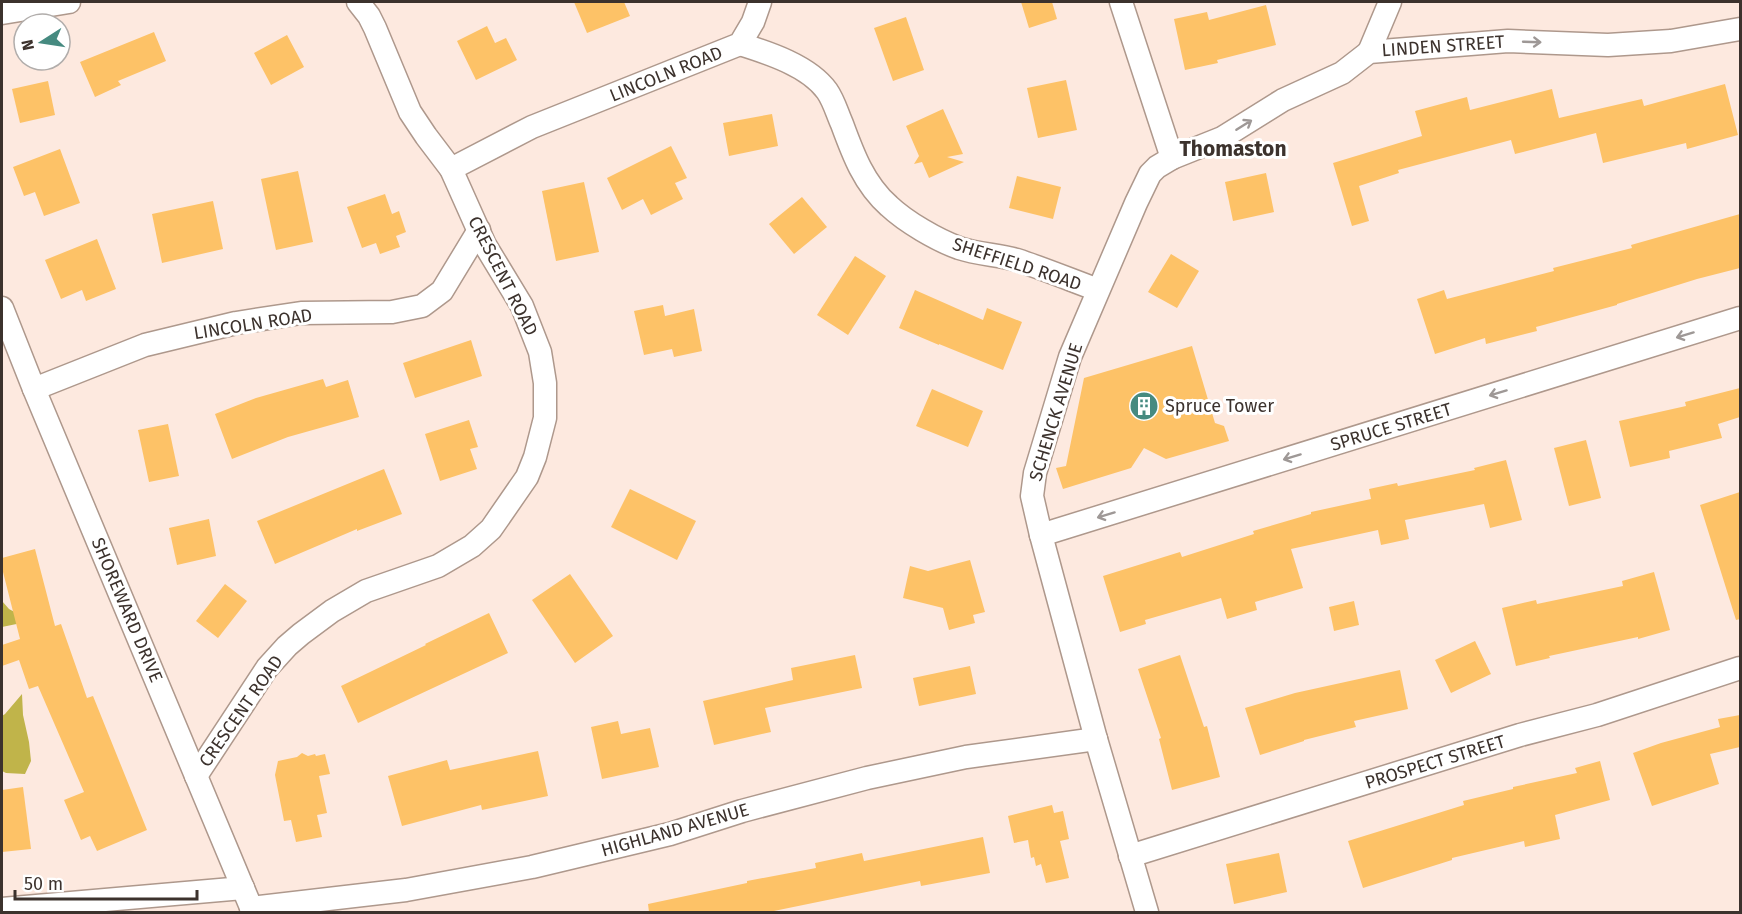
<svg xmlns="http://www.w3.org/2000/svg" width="1742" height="914" font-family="'Fira Sans',sans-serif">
<rect width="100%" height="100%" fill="#fde9df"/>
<g fill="#c0b44a">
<path d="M2 601 9 609 31 621 2 627Z"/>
<path d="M22 694 23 715 29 742 31 761 25 774 6 773 2 771V716L5 714Z"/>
</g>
<g fill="#fdc267">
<path d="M574 2H624L630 16 587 33Z"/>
<path d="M1021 2H1052L1057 19 1029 28Z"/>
<path d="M1266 5 1276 45 1217 60 1218 63 1185 70 1174 19 1207 12 1209 20Z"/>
<path d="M906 17 924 70 893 81 874 28Z"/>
<path d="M487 26 495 43 506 38 517 60 476 80 457 41Z"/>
<path d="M154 32 166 61 118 81 121 85 95 97 80 62Z"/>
<path d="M287 35 304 67 271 85 254 53Z"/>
<path d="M1066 80 1077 130 1038 138 1027 88Z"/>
<path d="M48 81 55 115 20 123 12 89Z"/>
<path d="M1725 84 1738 135 1687 149 1686 143 1603 163 1596 133 1515 154 1511 140 1398 170 1399 173 1359 186 1369 221 1352 226 1333 163 1422 136 1415 111 1467 97 1470 110 1552 89 1559 118 1642 99 1644 106Z"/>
<path d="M943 109 963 154 947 157 964 162 929 178 922 162 914 164 919 156 906 126Z"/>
<path d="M772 114 778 146 729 156 723 123Z"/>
<path d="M671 146 687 178 675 183 683 199 651 215 643 199 622 210 607 178Z"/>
<path d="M60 149 80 203 44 216 35 192 24 196 13 167Z"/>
<path d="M298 171 313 242 276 250 261 179Z"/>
<path d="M1266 173 1274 212 1233 221 1225 182Z"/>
<path d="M1017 176 1061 187 1053 219 1009 208Z"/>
<path d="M584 182 599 252 556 261 542 191Z"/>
<path d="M385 194 392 214 399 211 406 232 396 236 400 247 380 254 376 243 362 248 347 207Z"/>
<path d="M802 197 827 227 794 254 769 224Z"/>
<path d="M213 201 223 249 162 263 152 214Z"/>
<path d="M1740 214V268L1697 279 1617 304V305L1536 327 1537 331 1486 344 1485 338 1435 354 1417 299 1444 290 1447 299 1554 271 1553 268 1632 248 1631 245Z"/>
<path d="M97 239 116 289 86 301 82 290 61 299 45 260Z"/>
<path d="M1171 254 1199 271 1177 308 1148 292Z"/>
<path d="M855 256 886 276 848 335 817 315Z"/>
<path d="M915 290 983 320 987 308 1022 322 1003 370 939 344V345L899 328Z"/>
<path d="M663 305 665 316 694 309 702 351 674 357 672 349 644 355 634 311Z"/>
<path d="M471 340 482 376 415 398 403 363Z"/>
<path d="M1192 346 1215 423 1224 426 1229 441 1166 459 1144 448 1131 468 1063 489 1056 468 1066 466 1084 378Z"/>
<path d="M323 379 326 387 348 380 359 417 288 437 232 459 215 414 256 398Z"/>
<path d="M1740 388V417L1718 424 1722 438 1669 451 1670 458 1630 467 1619 421 1686 406 1685 402Z"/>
<path d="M932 389 983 411 968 447 916 426Z"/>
<path d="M469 420 478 447 470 449 477 469 440 481 425 434Z"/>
<path d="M168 424 179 476 149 482 138 430Z"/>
<path d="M1586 440 1601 498 1569 506 1554 448Z"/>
<path d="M1506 460 1522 520 1490 528 1484 504 1405 520 1409 539 1381 545 1378 530 1291 549 1303 588 1255 602 1257 610 1227 619 1221 598 1145 620 1146 624 1120 632 1103 576 1180 552 1182 557 1254 534 1253 531 1311 514V512L1371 499 1369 489 1397 483 1398 486 1475 470 1474 468Z"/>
<path d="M384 469 402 514 357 531V529L275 564 257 521Z"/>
<path d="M630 489 696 521 677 560 611 527Z"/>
<path d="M1740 492V619L1736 620 1700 505Z"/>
<path d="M209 519 216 556 177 565 169 528Z"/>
<path d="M35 549 55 626 61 624 87 698 93 696 147 830 97 851 90 836 81 840 64 800 84 792 38 686 29 689 19 660 2 666V645L20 639 2 568V558Z"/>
<path d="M970 560 985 612 973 615 975 623 949 630 943 608 903 598 910 566 928 571Z"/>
<path d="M1654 572 1670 630 1638 639V637L1549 656 1550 658 1516 666 1502 608 1536 600 1537 604 1623 586 1622 581Z"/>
<path d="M570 574 613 636 575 663 532 600Z"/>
<path d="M225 584 247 601 218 638 196 621Z"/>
<path d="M1354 601 1359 625 1334 631 1329 607Z"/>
<path d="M489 613 508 653 358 723 341 686 426 645 425 644Z"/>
<path d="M1475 641 1491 674 1451 693 1435 660Z"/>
<path d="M855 655 862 688 765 708 771 732 714 745 703 701 793 680 791 668Z"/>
<path d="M1180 655 1204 727 1207 726 1220 777 1172 790 1159 739 1161 738 1138 669Z"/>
<path d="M970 666 976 694 919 706 913 678Z"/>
<path d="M1400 670 1408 709 1354 721 1356 727 1304 740V741L1260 755 1245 708 1295 693Z"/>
<path d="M1740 715V747L1710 754 1719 784 1652 806 1633 753 1661 743 1720 727 1718 719Z"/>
<path d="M618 721 621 734 650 728 659 767 602 779 591 727Z"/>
<path d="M538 751 548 796 482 810 481 805 402 826 388 776 447 760 450 770Z"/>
<path d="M302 753 308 756 315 754 316 756 325 754 330 774 319 776 327 813 317 815 322 837 296 842 291 820 284 821 275 775 278 761 297 757Z"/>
<path d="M1600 761 1610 800 1555 815 1560 839 1525 847 1524 841 1452 858V860L1363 888 1348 841 1464 805 1463 801 1513 789V787L1577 773 1575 768Z"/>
<path d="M23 787 31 849 2 852V790Z"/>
<path d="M1052 805 1054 813 1063 811 1069 839 1060 841 1069 878 1046 883 1041 864 1036 866 1034 857 1031 858 1028 840 1014 843 1008 816Z"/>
<path d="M983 837 990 873 921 886 920 881 769 912H649L648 904 747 883V881L816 868 815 863 862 853 864 861Z"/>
<path d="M1279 853 1287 892 1234 904 1226 864Z"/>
</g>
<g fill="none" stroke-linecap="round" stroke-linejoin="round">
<g stroke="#ae988c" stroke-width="25">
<g id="street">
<path d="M1121 2 1172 158"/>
<path d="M2 13 69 2"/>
<path d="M740 44C769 53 809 66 827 91 834 101 837 113 842 124 853 154 864 184 889 206 906 222 937 240 959 248 977 254 998 255 1017 260 1044 269 1071 280 1098 290"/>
<path d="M1369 52 1390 2"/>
<path d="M451 169 532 127 740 44 753 22 760 2"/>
<path d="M2 308 34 389 253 912"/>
<path d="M34 389 145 345 236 323 301 313 392 312 422 306 442 291 479 230"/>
<path d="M1041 535 1740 318"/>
<path d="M196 776 267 668 287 646 301 634 332 611 366 591 438 566 472 546 491 529 527 477 535 457 545 418V383L540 352 522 306 485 245 451 169 426 136 410 112 375 28 369 16 358 2"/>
<path d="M1130 856 1520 735 1597 715 1740 668"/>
<path d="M251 908 406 890 532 867 670 834 742 811 867 778 966 757 1096 739"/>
<path d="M2 909 243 888"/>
<path d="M1147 912 1096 739 1041 535 1032 496 1035 473 1070 357 1136 203 1150 174 1157 167 1172 158 1222 138 1283 100 1342 73 1369 52 1508 41 1608 45 1671 41 1740 29"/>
</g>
</g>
<use href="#street" stroke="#fff" stroke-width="22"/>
</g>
<defs><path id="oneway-shaft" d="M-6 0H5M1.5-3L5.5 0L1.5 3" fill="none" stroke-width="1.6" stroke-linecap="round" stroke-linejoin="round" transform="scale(1.5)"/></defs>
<g stroke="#9e9896">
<use href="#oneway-shaft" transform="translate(1532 42) rotate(2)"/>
<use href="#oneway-shaft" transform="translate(1244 125) rotate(-32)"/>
<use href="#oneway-shaft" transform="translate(1685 335) rotate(163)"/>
<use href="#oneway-shaft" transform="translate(1498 393) rotate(163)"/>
<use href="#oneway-shaft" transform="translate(1292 457) rotate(163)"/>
<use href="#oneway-shaft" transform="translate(1106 515) rotate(163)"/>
</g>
<defs>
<g id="building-disc" transform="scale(1.5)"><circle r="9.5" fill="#468a80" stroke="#fff"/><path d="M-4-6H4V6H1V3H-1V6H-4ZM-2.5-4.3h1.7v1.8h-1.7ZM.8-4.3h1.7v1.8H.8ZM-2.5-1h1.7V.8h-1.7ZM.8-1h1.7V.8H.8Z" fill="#fff"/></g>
</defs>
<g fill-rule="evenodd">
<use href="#building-disc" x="1144" y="406"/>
</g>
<g text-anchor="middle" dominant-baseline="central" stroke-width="6" stroke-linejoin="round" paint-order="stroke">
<g font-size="18" fill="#3c322d" stroke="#fff">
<text transform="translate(1443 46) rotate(-4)">LINDEN STREET</text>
<text transform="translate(666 74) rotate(-22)">LINCOLN ROAD</text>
<text transform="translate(1017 264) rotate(18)">SHEFFIELD ROAD</text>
<text transform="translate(503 276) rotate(63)">CRESCENT ROAD</text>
<text transform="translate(253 324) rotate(-9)">LINCOLN ROAD</text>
<text transform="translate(1056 412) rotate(-73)">SCHENCK AVENUE</text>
<text transform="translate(1391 427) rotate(-17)">SPRUCE STREET</text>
<text transform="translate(127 610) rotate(67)">SHOREWARD DRIVE</text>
<text transform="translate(241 711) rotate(-55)">CRESCENT ROAD</text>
<text transform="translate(1435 762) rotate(-17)">PROSPECT STREET</text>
<text transform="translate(675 830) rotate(-16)">HIGHLAND AVENUE</text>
</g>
<g font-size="18" fill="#3c322d" stroke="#fff" text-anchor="start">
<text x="1165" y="406">Spruce Tower</text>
</g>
<g font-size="21" font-weight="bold" fill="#3c322d" stroke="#fff">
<text x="1233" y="149">Thomaston</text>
</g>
</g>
<rect width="1742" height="914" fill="none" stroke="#3c322d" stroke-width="6"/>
<g transform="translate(42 42) rotate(258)"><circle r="28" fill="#ffffff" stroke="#b1adab" stroke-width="1.5"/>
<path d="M0-4.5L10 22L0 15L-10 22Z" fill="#468a80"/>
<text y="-9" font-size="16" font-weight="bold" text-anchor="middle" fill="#3c322d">N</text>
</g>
<path d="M15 890v9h182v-9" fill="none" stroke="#3c322d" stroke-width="3"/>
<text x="24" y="890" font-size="18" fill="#3c322d" stroke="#ffffff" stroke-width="4.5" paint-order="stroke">50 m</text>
</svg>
